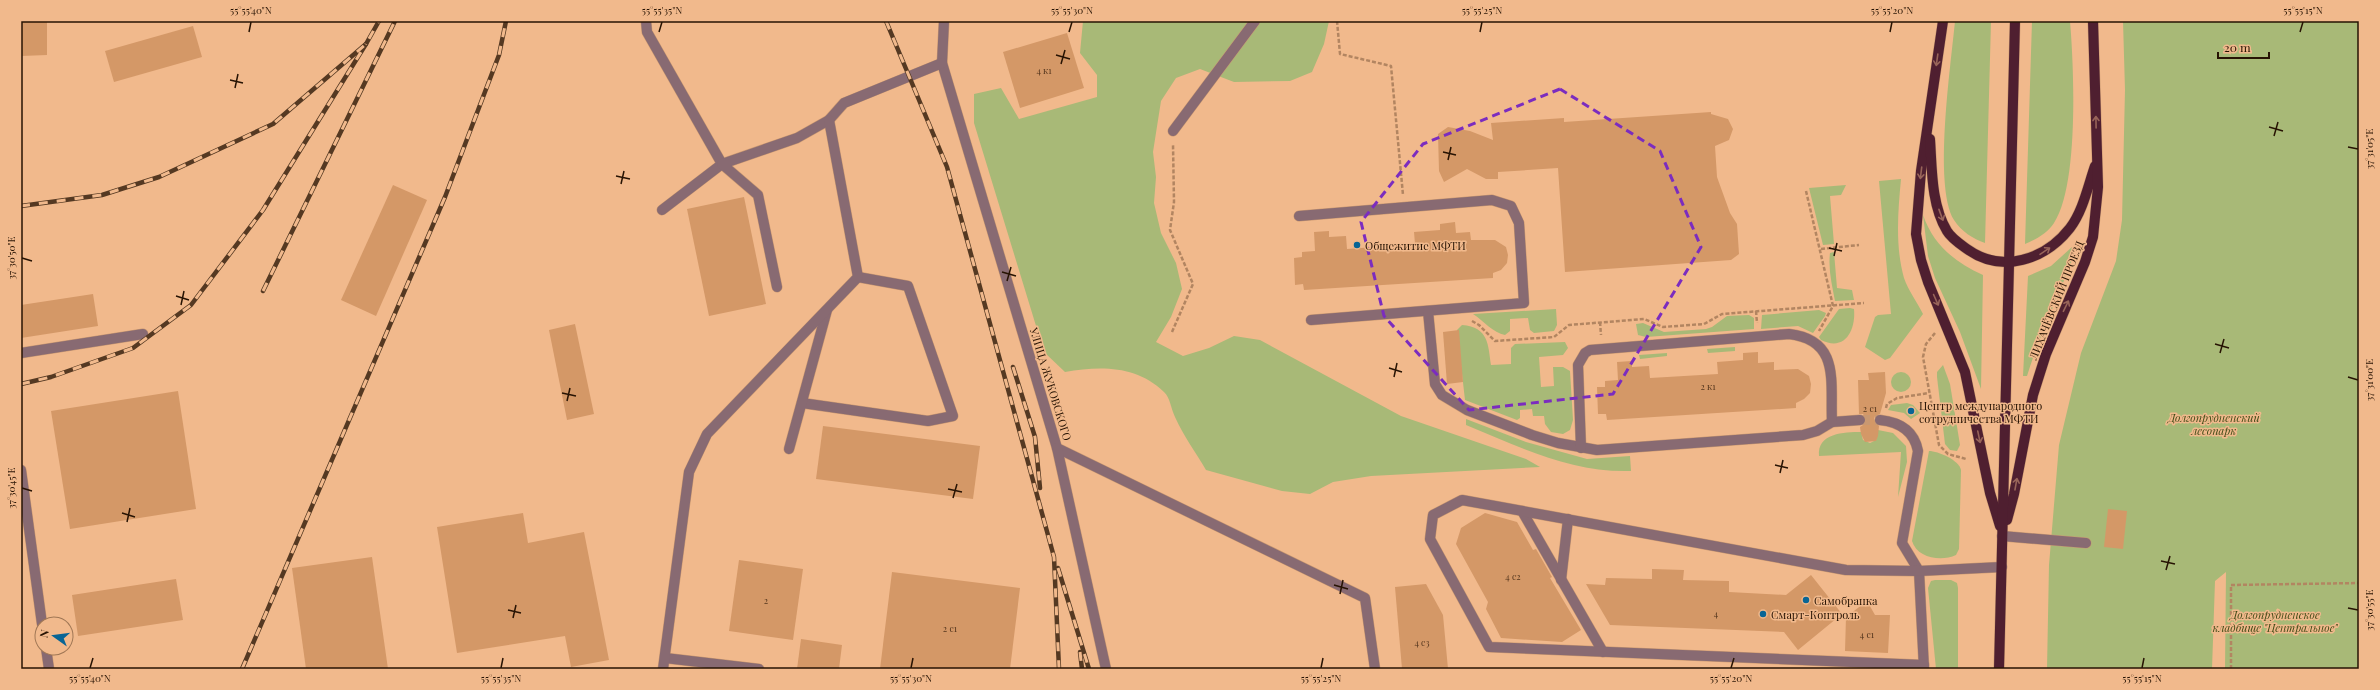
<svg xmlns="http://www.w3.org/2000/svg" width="2380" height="690" font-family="'Playfair Display',serif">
<rect width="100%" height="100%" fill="#f1b98c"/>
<g fill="#a8b977">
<path d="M1083 21H1329L1324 44 1312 72 1290 81 1234 82 1200 69 1176 78 1161 101 1153 152 1156 177 1154 203 1161 233 1176 263 1182 289 1171 317 1156 342 1183 356 1209 348 1234 336 1260 340 1401 416 1526 459 1540 467 1371 476 1333 482 1310 494 1282 491 1206 470C1196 453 1183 435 1175 417 1171 409 1170 397 1164 392 1136 365 1100 366 1065 372L1044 352 974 123V94L1001 88 1019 119 1097 97V75L1080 53Z"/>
<path d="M1955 21H1991L1985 243C1973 239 1961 231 1954 220 1933 185 1951 65 1955 21Z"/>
<path d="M2032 21H2070C2074 68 2079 185 2054 223 2047 234 2036 239 2025 244Z"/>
<path d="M2123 21H2359V669H2225L2226 572 2215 581 2212 669H2047L2049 565 2059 445 2081 353 2116 261 2122 220 2125 90Z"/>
<path d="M1901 179C1898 211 1895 246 1904 278 1908 290 1917 302 1923 314L1890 358 1885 360 1865 347 1875 317 1878 315 1891 314 1879 181Z"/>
<path d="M1846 185 1841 195 1830 196 1834 244 1823 245 1809 188Z"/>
<path d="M1923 215C1934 246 1955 262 1983 275L1981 389 1960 332 1935 278 1928 256Z"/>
<path d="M2072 247 2075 252C2060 294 2040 333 2027 376H2023L2028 276 2051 266Z"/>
<path d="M1834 252 1837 288 1852 290 1854 300 1835 301C1832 285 1828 269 1830 253Z"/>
<path d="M1850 308 1854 309C1856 330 1845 352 1821 340L1819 337 1839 309Z"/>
<path d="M1556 309 1557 325 1554 331 1534 333 1530 330 1528 318 1510 319V331L1505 335C1493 333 1484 321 1473 314Z"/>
<path d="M1819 310 1826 313 1825 316 1813 333 1798 326 1761 329 1762 315Z"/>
<path d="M1749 315 1754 318V329L1646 337 1638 335 1636 324 1643 323 1664 332 1706 329 1712 327 1727 316Z"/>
<path d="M1462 325C1489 327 1488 345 1491 365L1511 364V348L1515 344 1565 342 1568 348 1563 355 1539 357 1541 387 1554 386 1553 367H1563L1570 371 1573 420 1570 430 1563 434 1551 432 1545 424 1544 416H1533L1532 409 1520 410V418L1517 420 1465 400 1457 330Z"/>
<path d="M1735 347V351L1708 353 1707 349Z"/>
<path d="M1667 353V356L1640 359 1639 355Z"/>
<path d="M1943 365 1950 384 1960 445 1957 451 1950 450 1945 444 1937 377V372Z"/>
<circle cx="1901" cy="382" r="10"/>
<path d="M1907 403 1913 405 1920 413 1911 419 1904 413 1888 410 1891 405Z"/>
<path d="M1466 419 1526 442 1587 459 1630 456 1631 471C1572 473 1519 447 1466 425Z"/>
<path d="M1878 430 1893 433 1906 446 1907 462 1898 497 1901 452 1819 456C1817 433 1844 432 1861 432L1863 440 1870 443 1876 440Z"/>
<path d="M1929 451C1938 451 1959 460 1961 470L1959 549 1956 555C1941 562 1917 558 1912 541Z"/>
<path d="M1935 580H1951L1957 583 1958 588V669H1936L1928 588 1931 581Z"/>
</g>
<g fill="#d49867">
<path d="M21 21H47V55L21 56Z"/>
<path d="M193 26 202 57 114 82 105 51Z"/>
<path d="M1067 33 1084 88 1020 108 1003 52Z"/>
<path d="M1711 112V114L1728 119 1733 129 1729 140 1715 146 1717 177 1730 213 1737 224 1739 254 1731 260 1565 272 1558 168 1498 172V179H1486L1467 169 1444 182 1439 171 1438 134 1448 127 1470 131 1493 140 1491 123 1564 118V122Z"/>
<path d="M393 185 427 200 376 316 341 300Z"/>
<path d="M744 197 766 304 709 316 687 209Z"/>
<path d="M1455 222 1456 233 1470 232 1471 240H1495L1506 247 1508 255 1507 263 1501 270 1493 273V278L1304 290 1303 284 1295 285 1294 258 1302 257V252L1315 251 1314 232 1329 231V237L1346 236 1347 249 1415 244 1414 232 1440 230V224Z"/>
<path d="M93 294 98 326 21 338V305Z"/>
<path d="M575 324 594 414 567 420 549 330Z"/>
<path d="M1459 330 1463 382 1447 384 1443 332Z"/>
<path d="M1758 352V363L1774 362V370L1798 369 1809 376 1811 384 1810 393 1804 399 1796 403V408L1607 420 1606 414H1598L1597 387H1605V381L1618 380 1617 362 1632 361V367L1649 366 1650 378 1718 374 1717 362 1743 360V353Z"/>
<path d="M1885 372 1886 393 1880 414 1875 416 1874 419 1879 426 1878 436 1876 441 1865 442 1861 434 1860 427 1866 423V419L1863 414H1859L1858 380H1869L1868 373Z"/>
<path d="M178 391 196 509 70 529 51 411Z"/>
<path d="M823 426 980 446 973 499 816 479Z"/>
<path d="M2108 509 2127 511 2123 549 2104 547Z"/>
<path d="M523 513 528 543 584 532 609 660 571 667 565 636 457 653 437 527Z"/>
<path d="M1485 513 1517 522 1533 550 1536 549 1552 577 1550 578 1581 630 1562 642 1501 638 1486 609 1488 602 1456 544 1461 528Z"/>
<path d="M372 557 388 669H306L292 568Z"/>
<path d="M739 560 803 569 793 640 729 631Z"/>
<path d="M1652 569 1684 570 1683 580 1729 581V592L1786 595 1811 575 1842 614 1798 650 1784 632 1610 625 1586 584 1605 585 1606 578 1652 579Z"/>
<path d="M892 572 1020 588 1010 669H880Z"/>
<path d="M176 579 183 620 78 636 72 595Z"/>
<path d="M1426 584 1443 615 1448 669H1402L1395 587Z"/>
<path d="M1867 601 1875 615H1890L1888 653 1845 651 1846 617Z"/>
<path d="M801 639 842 645 839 669H797Z"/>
</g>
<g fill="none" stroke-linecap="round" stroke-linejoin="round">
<path stroke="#c99871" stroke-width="10" stroke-dasharray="10 5" stroke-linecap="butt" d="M1860 420H1880"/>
<g stroke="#c99871" stroke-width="11">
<g id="minor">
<path d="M646 21 647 32 722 164 662 210"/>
<path d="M944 21 942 63 1057 448 1365 598 1375 669"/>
<path d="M1173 131 1255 21"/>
<path d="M1299 216 1492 200 1511 206 1519 223 1524 303 1311 320"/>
<path d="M777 287 758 195 722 164 797 138 829 120 844 103 942 63"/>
<path d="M1428 311 1435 384 1442 395 1467 410 1532 435 1558 443 1597 450 1803 435 1817 431 1832 422 1860 420"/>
<path d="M21 353 143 334"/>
<path d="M802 403 928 421 953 416 908 286 858 277"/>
<path d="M1880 420C1899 422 1914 430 1918 451L1902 543 1919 571 1924 669"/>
<path d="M1057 448 1106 669"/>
<path d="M1581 448 1578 365 1585 353 1590 350 1789 334C1841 340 1830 383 1832 422"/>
<path d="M789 449 827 310"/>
<path d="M21 470 42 624"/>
<path d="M1522 511 1603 652"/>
<path d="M2002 536 2086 543"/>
<path d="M1561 580 1568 519"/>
<path d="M46 648 49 669"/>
<path d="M665 658 759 669"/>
<path d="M1924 665 1489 647 1430 539 1433 515 1462 500 1846 570 1919 571 2002 567"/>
<path d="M663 669 689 472 707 434 858 277 829 120"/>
</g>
</g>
<g stroke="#c99871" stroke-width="11">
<g id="major">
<path d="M1943 21 1921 171 1916 234 1921 260 1928 282 1965 372 1990 493 2000 526"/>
<path d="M1930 139C1932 168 1931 205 1947 231 1951 238 1960 244 1967 249 2002 274 2045 260 2070 228 2083 211 2088 186 2095 166"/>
<path d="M2007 520 2014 494 2033 395 2046 354 2085 262 2093 237 2098 187 2093 21"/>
<path d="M1999 669 2015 21"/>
</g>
</g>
<g stroke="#b28561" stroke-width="2.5" stroke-dasharray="4 2" stroke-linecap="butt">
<path d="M1337 21 1340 54 1391 66 1403 195"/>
<path d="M1806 191 1833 306 1819 331"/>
<path d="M1821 249 1859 245"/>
<path d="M1756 311 1757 323"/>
<path d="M1472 321 1479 325 1495 341 1554 337 1569 325 1644 319 1663 327 1704 324 1722 314 1864 303"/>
<path d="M1600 322 1601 335"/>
<path d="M1172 332 1193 284 1170 230 1174 202 1173 144"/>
<path d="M1935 333 1926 344 1923 357 1939 445 1948 454 1966 459"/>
<path d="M1886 408 1887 404 1897 398 1929 393"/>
<path d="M2231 669V585L2359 583"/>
</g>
<use href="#minor" stroke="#886a72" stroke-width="10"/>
<use href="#major" stroke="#4f1f30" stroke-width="10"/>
<g stroke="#553922" stroke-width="4.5">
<g id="rail">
<path d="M886 21 947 167 1054 557 1059 669"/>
<path d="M21 206 102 195 159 177 273 124 366 44 379 21"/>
<path d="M263 291 395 21"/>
<path d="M1013 367 1035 437 1040 488"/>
<path d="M21 384 51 377 133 348 191 305 263 210 366 44"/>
<path d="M1058 568 1089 669"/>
<path d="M1080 652 1082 669"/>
<path d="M242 669 445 197 499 55 506 21"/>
</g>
</g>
<use href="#rail" stroke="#f1b98c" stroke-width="3" stroke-dasharray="9" stroke-linecap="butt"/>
</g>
<defs><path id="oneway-shaft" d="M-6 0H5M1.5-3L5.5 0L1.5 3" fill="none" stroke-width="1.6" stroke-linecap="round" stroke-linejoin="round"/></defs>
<g stroke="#986459">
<use href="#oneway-shaft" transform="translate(1937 60) rotate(98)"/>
<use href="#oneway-shaft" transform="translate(2096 122) rotate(-91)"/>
<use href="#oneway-shaft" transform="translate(1921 173) rotate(97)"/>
<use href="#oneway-shaft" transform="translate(1941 215) rotate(70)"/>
<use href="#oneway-shaft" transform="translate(2045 251) rotate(-34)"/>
<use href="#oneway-shaft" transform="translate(1936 300) rotate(66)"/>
<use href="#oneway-shaft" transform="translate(2066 306) rotate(-64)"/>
<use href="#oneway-shaft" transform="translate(1979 437) rotate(78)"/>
<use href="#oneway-shaft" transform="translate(2016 484) rotate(-80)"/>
</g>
<path fill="none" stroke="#7b2cbf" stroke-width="3" stroke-dasharray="8 5" stroke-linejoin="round" d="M1560 89 1660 151 1701 247 1613 394 1469 410 1384 316 1361 222 1423 144Z"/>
<path fill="none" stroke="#271303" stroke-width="1.5" d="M249 32 251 22M659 32 662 22M1069 32 1072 22M1480 32 1482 22M1890 32 1892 22M2300 32 2303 22M1056 55 1070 59M1061 64 1065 50M230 80 243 83M235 88 238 74M2269 127 2283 131M2274 136 2278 122M2348 147 2358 149M1443 152 1456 155M1448 160 1451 147M616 176 630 179M621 184 624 171M1829 248 1842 251M1834 256 1837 243M22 258 32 261M1002 272 1016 276M1007 281 1011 267M176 296 189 300M181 305 184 291M2215 344 2229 348M2220 353 2224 339M1389 368 1402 372M1394 377 1397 363M2348 377 2358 380M562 393 576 396M567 401 570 388M1775 465 1788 468M1780 473 1783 460M22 488 32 491M948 489 962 492M953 498 957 484M122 513 135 517M127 522 130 508M2161 561 2175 564M2166 570 2170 556M1334 585 1348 589M1340 594 1343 580M2348 608 2358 610M508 610 521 613M513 618 516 605M90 668 93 658M501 668 503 658M911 668 913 658M1321 668 1323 658M1731 668 1734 658M2142 668 2144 658"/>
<g fill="#086595" stroke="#f1b98c" stroke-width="1.5">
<circle cx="1357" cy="245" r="4"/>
<circle cx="1911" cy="411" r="4"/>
<circle cx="1806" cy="600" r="4"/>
<circle cx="1763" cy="614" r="4"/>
</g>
<g text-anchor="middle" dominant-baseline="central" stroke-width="3" stroke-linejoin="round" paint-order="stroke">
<g font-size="9" fill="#52341c">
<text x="1044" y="70">4 к1</text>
<text x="1708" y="386">2 к1</text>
<text x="1870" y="408">2 с1</text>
<text x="1513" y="576">4 с2</text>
<text x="766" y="600">2</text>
<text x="1716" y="613">4</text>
<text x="950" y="628">2 с1</text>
<text x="1867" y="634">4 с1</text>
<text x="1422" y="642">4 с3</text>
</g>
<g font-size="11" fill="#271303" stroke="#f1b98c" text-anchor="start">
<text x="1365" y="245">Общежитие МФТИ</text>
<text x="1919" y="405">Центр международного<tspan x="1919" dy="13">сотрудничества МФТИ</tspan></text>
<text x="1814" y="600">Самобранка</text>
<text x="1771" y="614">Смарт-Контроль</text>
</g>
<g font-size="11" fill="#271303" stroke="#f1b98c">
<text transform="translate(2056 300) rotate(-68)">ЛИХАЧЁВСКИЙ ПРОЕЗД</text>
<text transform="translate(1051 384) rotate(73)">УЛИЦА ЖУКОВСКОГО</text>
</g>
<g font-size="11" font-style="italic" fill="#3f4a16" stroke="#f1b98c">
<text x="2214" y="417">Долгопрудненский<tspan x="2214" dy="13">лесопарк</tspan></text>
<text x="2275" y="614">Долгопрудненское<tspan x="2275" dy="13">кладбище "Центральное"</tspan></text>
</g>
</g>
<rect width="2380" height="690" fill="none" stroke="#f1b98c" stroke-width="44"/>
<g transform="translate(54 636) rotate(284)"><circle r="19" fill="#f1b98c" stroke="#a07755"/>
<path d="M0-3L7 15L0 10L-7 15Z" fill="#086595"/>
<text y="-6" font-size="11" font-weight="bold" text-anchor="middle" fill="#271303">N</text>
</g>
<path d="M2218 52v6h51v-6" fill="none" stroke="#271303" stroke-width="2"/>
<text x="2224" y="52" font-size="12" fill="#271303" stroke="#f1b98c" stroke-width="3" paint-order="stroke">20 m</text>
<rect x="22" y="22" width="2336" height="646" fill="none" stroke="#271303" stroke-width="1.5"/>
<g font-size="10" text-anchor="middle" fill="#271303">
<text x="251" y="14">55°55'40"N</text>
<text x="662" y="14">55°55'35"N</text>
<text x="1072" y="14">55°55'30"N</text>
<text x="1482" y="14">55°55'25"N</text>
<text x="1892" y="14">55°55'20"N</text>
<text x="2303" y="14">55°55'15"N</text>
<text transform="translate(2369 149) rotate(-90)" y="4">37°31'05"E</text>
<text transform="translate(11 258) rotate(-90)" y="4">37°30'50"E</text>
<text transform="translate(2369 380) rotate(-90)" y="4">37°31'00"E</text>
<text transform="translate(11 488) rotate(-90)" y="4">37°30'45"E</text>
<text transform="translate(2369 610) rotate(-90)" y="4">37°30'55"E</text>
<text x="90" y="682">55°55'40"N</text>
<text x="501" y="682">55°55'35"N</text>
<text x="911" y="682">55°55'30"N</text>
<text x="1321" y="682">55°55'25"N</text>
<text x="1731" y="682">55°55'20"N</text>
<text x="2142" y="682">55°55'15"N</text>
</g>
</svg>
